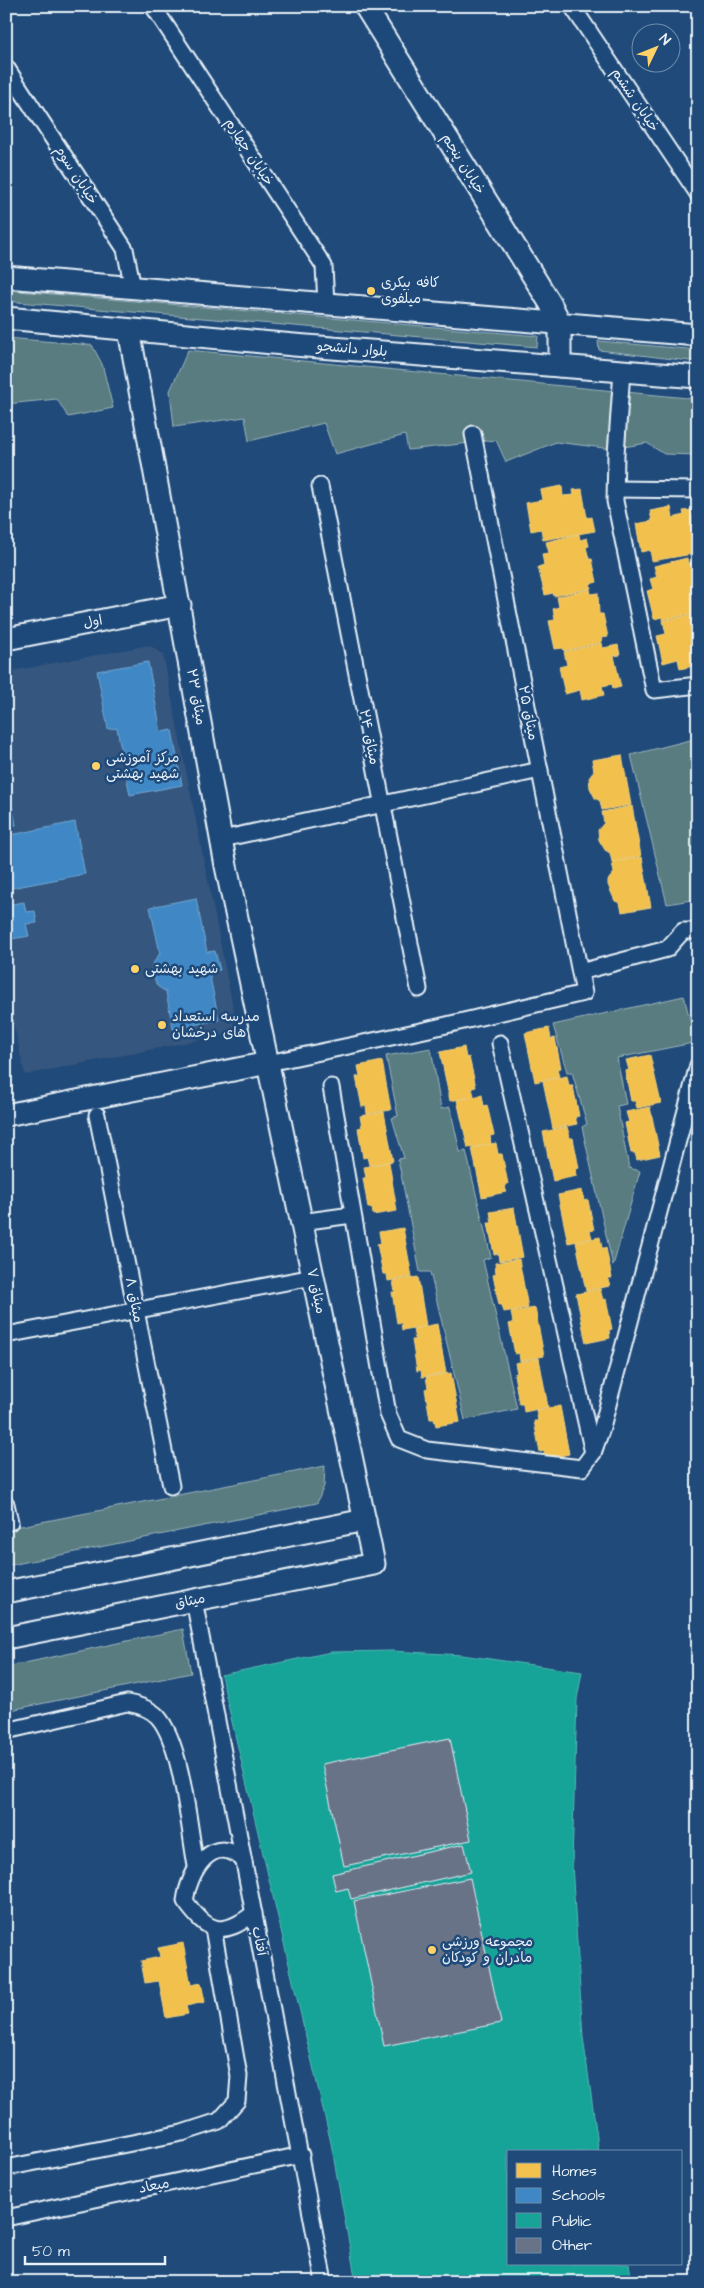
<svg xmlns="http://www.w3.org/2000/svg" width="704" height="2288" font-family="'Architects Daughter','Playpen Sans Arabic',sans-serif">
<rect width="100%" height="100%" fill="#1f4a7a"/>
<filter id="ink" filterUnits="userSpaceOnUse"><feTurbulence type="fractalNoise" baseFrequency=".02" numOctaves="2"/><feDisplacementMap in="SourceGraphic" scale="10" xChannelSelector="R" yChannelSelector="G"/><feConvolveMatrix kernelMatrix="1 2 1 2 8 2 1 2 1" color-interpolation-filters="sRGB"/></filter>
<g filter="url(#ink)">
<path fill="#35567e" d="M149 645 163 654 238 1032 25 1075 6 991V672Z"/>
<g fill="#587b80" stroke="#a0b6bc">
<path d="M6 290 538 336 537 347 6 301Z"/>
<path d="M6 338 92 345 102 364 113 408 68 417 57 399 6 404Z"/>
<path d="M598 341 698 350V362L599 350Z"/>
<path d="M188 350 698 399V455L664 454 647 443 612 449 556 442 506 462 496 440 408 450 405 435 335 454 324 423 249 441 245 417 174 427 170 391Z"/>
<path d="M698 738V899L667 904 631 755Z"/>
<path d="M684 996 693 1033 698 1032V1042L617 1058 626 1104 617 1106 629 1168 640 1171 613 1266 582 1127 587 1124 572 1072H567L553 1025Z"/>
<path d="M431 1048 441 1109 450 1107 460 1152 466 1151 491 1257 483 1260 517 1409 465 1420 430 1272H420L398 1159 404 1158 392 1118 398 1116 386 1056Z"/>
<path d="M325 1466 324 1486 317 1503 6 1566V1529Z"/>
<path d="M183 1629 191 1673 6 1711V1667Z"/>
</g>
<g fill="#f2c14e" stroke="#efcf81">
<path d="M562 486 563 496 574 495 573 490 582 489 587 518 592 517 595 531 543 540 541 529 531 531 526 503 542 500 540 490Z"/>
<path d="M671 507 673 518 684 515 683 511 691 510 698 539V553L652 561 650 550 641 552 636 524 652 521 650 511Z"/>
<path d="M579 534 580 540 587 538 589 546 586 547 589 559H592L597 582 590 584 591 588 554 596 553 593 545 595 538 567 544 565 542 554 549 553 546 542Z"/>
<path d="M687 558 688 563 695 562 697 569 694 570 698 582V612L663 620 662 617 654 619 647 591 653 589 650 579 657 577 654 566Z"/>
<path d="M590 589 591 594 598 593 599 614H603L608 637 601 638 602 642 564 651 563 648 555 649 549 621 555 620 553 609 559 607 557 597Z"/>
<path d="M698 613V665L680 669 678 659 663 663 657 636 666 634 663 621Z"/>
<path d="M602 643 603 648 618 645 620 655 614 656 621 687 613 689 612 684 602 686 604 695 582 700 580 690 565 694 559 667 567 665 564 652Z"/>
<path d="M622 755 631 805 602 810 600 801 595 798 590 788 589 778 594 771 592 760Z"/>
<path d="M632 806 641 856 612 862 610 853 605 850 599 840 598 830 604 823 602 812Z"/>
<path d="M642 857 651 907 622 912 620 903 615 901 608 885V880L614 873 612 862Z"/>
<path d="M549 1028 551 1039 555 1038 561 1068 557 1069 559 1077 535 1082 525 1033Z"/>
<path d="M464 1047 466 1058 469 1057 476 1087 472 1088 474 1096 450 1101 440 1052Z"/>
<path d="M650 1055 661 1103 637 1108 635 1101H631L625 1071 629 1070 626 1060Z"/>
<path d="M382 1061 391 1110 367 1114 366 1106 362 1107 356 1077 360 1076 358 1066Z"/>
<path d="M567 1076 569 1086H573L579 1116 575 1117 577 1124 553 1129 543 1081Z"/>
<path d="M482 1095 484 1106 487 1105 494 1135 490 1136 491 1144 468 1148 457 1100Z"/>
<path d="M650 1107 660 1155 637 1160 635 1153H631L625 1123 629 1122 626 1112Z"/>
<path d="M384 1112 393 1161 369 1165 367 1157 363 1158 358 1128 362 1127 360 1116Z"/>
<path d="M567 1127 570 1138H573L579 1168 576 1169 577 1176 553 1181 543 1132Z"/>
<path d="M496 1143 498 1154H502L508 1184H505L506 1192 482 1197 472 1148Z"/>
<path d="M389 1162 397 1211 373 1215 372 1208H368L363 1178H366L364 1167Z"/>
<path d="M582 1190 584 1201 588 1200 594 1230 590 1231 592 1238 568 1243 558 1195Z"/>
<path d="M514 1208 523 1257 499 1261 498 1253 494 1254 488 1223H492L490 1212Z"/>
<path d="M403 1228 412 1277 388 1281 387 1274H383L377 1244 381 1243 379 1232Z"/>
<path d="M600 1237 602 1248H606L612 1278H608L610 1286 586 1291 576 1242Z"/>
<path d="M519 1259 528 1308 504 1312 502 1305H499L493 1275 496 1274 495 1263Z"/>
<path d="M418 1277 426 1326 402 1330 401 1322 397 1323 392 1292H395L393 1281Z"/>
<path d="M600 1289 603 1300 606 1299 612 1329 609 1330 610 1338 586 1343 576 1294Z"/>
<path d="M535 1308 544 1356 520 1361 519 1353 515 1354 509 1324 513 1323 511 1312Z"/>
<path d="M437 1324 446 1373 422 1377 421 1370 417 1371 412 1340H415L413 1329Z"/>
<path d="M539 1358 548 1407 524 1412 523 1404H519L514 1374 517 1373 515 1363Z"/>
<path d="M451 1373 460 1422 436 1426 434 1419H430L425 1389 428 1388 426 1377Z"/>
<path d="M560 1406 569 1454 545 1459 544 1451 540 1452 534 1421H538L536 1410Z"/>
<path d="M183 1943 191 1985 201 1983 205 2002 186 2006 188 2014 166 2018 159 1981 145 1983 141 1961 160 1957 158 1948Z"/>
</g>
<g fill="#3f88c5" stroke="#72a8d4">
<path d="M148 662 161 732 172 730 182 785 130 795 117 728 108 729 97 671Z"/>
<path d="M12 804 16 825 6 827V805Z"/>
<path d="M75 822 85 874 6 889V836Z"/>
<path d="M196 898 207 952 215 951 220 970 209 972 219 1020 173 1029 166 992 157 986 153 975 152 965 160 953 150 907Z"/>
<path d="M24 902 26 912 35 911 37 923 26 924 29 936 6 940V905Z"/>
</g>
<path fill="#17a398" stroke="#56bab5" d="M392 1651 462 1655 582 1672 577 1699 572 1864 583 2037 599 2152H508V2264H629L631 2275 629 2282H356L331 2143 221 1675 331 1652Z"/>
<g fill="#687388" stroke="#e8f1f8">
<path d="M450 1738 471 1840 344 1866 322 1764Z"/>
<path d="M464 1844 471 1872 351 1899 348 1888 336 1891 332 1874Z"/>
<path d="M470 1878 501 2023 384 2046 354 1901Z"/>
</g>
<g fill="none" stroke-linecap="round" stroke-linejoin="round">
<g stroke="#e8f1f8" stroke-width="19">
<g id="street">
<path d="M153 6 324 266 326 304"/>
<path d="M572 6 698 194"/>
<path d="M6 67 125 249 133 288"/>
<path d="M622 371 616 454 615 501 654 690 698 685"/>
<path d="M320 486 419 989"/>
<path d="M616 489 698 490"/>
<path d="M222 839 540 770"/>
<path d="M580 972 667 949 683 931H698"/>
<path d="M500 1043 593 1453"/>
<path d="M268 1063 425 1030 584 993 473 434"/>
<path d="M331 1087 388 1414 399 1439 427 1450 582 1468 593 1453 601 1431 698 1065"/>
<path d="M97 1115 171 1486"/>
<path d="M301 1222 352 1215"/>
<path d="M6 1335 313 1277"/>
<path d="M6 1504 10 1522"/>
<path d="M194 1600 324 2282"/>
<path d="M6 1731 127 1703C138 1705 150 1708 158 1717 182 1744 189 1828 196 1866"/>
<path d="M244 1861C213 1830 189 1872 185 1901 208 1933 222 1938 254 1913"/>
<path d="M6 2168 182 2133 219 2121 237 2101 239 2076 213 1928"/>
<path d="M6 2218 301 2155"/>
</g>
</g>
<g stroke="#e8f1f8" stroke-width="25">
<g id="secondary">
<path d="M365 6 550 303 560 323V366"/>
<path d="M6 277 698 335"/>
<path d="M6 318 294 345 698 377"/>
<path d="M6 639 180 605"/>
<path d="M6 1115 268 1063"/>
<path d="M6 1592 365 1520"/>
<path d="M6 1638 374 1564 226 866 129 330"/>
</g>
</g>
<use href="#street" stroke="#1f4a7a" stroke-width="15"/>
<use href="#secondary" stroke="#1f4a7a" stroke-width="21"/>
</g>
</g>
<g fill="#ffd166" stroke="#1f4a7a" stroke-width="2">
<circle cx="371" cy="291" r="5"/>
<circle cx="96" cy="766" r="5"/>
<circle cx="135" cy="969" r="5"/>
<circle cx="162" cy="1025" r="5"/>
<circle cx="432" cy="1950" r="5"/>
</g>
<g text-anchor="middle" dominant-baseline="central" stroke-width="5" stroke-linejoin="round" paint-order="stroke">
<g font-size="14" fill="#e8f1f8" stroke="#1f4a7a">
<text transform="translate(635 100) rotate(56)">خیابان ششم</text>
<text transform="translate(249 152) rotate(57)">خیابان چهارم</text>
<text transform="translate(463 164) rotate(58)">خیابان پنجم</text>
<text transform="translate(76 175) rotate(57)">خیابان سوم</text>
<text transform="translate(352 349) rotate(5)">بلوار دانشجو</text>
<text transform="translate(93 622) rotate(-11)">اول</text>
<text transform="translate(196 697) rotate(80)">میثاق ۲۳</text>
<text transform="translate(528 713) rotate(79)">میثاق ۲۵</text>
<text transform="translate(369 737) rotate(79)">میثاق ۲۴</text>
<text transform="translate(316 1291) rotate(78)">میثاق ۷</text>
<text transform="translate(134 1300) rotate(79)">میثاق ۸</text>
<text transform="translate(190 1601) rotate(-11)">میثاق</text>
<text transform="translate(259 1941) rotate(79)">آفتاب</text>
<text transform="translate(154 2186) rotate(-12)">میعاد</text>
</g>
<g font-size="14" fill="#e8f1f8" stroke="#1f4a7a" text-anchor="start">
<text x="381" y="283">کافه بیکری<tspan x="381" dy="16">میلفوی</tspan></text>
<text x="106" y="758">مرکز آموزشی<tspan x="106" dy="16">شهید بهشتی</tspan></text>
<text x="145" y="969">شهید بهشتی</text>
<text x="172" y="1017">مدرسه استعداد<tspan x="172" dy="16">های درخشان</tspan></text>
<text x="442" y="1942">مجموعه ورزشی<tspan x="442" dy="16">مادران و کودکان</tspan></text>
</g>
</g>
<rect width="704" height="2288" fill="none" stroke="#1f4a7a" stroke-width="25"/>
<rect x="12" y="12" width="679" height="2263" fill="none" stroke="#e8f1f8" stroke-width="2" filter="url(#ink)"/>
<rect x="507" y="2150" width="175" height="115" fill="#1f4a7a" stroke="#6f8dac"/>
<rect x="516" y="2163" width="25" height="15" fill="#f2c14e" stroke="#6f8dac"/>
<text x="552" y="2176" font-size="15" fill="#e8f1f8">Homes</text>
<rect x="516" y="2188" width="25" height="15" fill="#3f88c5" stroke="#6f8dac"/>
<text x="552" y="2200" font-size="15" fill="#e8f1f8">Schools</text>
<rect x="516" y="2213" width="25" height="15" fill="#17a398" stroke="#6f8dac"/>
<text x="552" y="2226" font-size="15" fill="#e8f1f8">Public</text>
<rect x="516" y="2238" width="25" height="15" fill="#687388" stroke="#6f8dac"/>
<text x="552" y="2250" font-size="15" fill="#e8f1f8">Other</text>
<g transform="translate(656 48) rotate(47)"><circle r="24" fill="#1f4a7a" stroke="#6f8dac"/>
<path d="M0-4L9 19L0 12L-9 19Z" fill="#ffd166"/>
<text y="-8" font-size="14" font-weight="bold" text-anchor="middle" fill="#e8f1f8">N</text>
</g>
<path d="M25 2256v8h140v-8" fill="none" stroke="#e8f1f8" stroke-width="2.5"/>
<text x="32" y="2256" font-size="15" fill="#e8f1f8" stroke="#1f4a7a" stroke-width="4" paint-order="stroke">50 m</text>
</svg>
